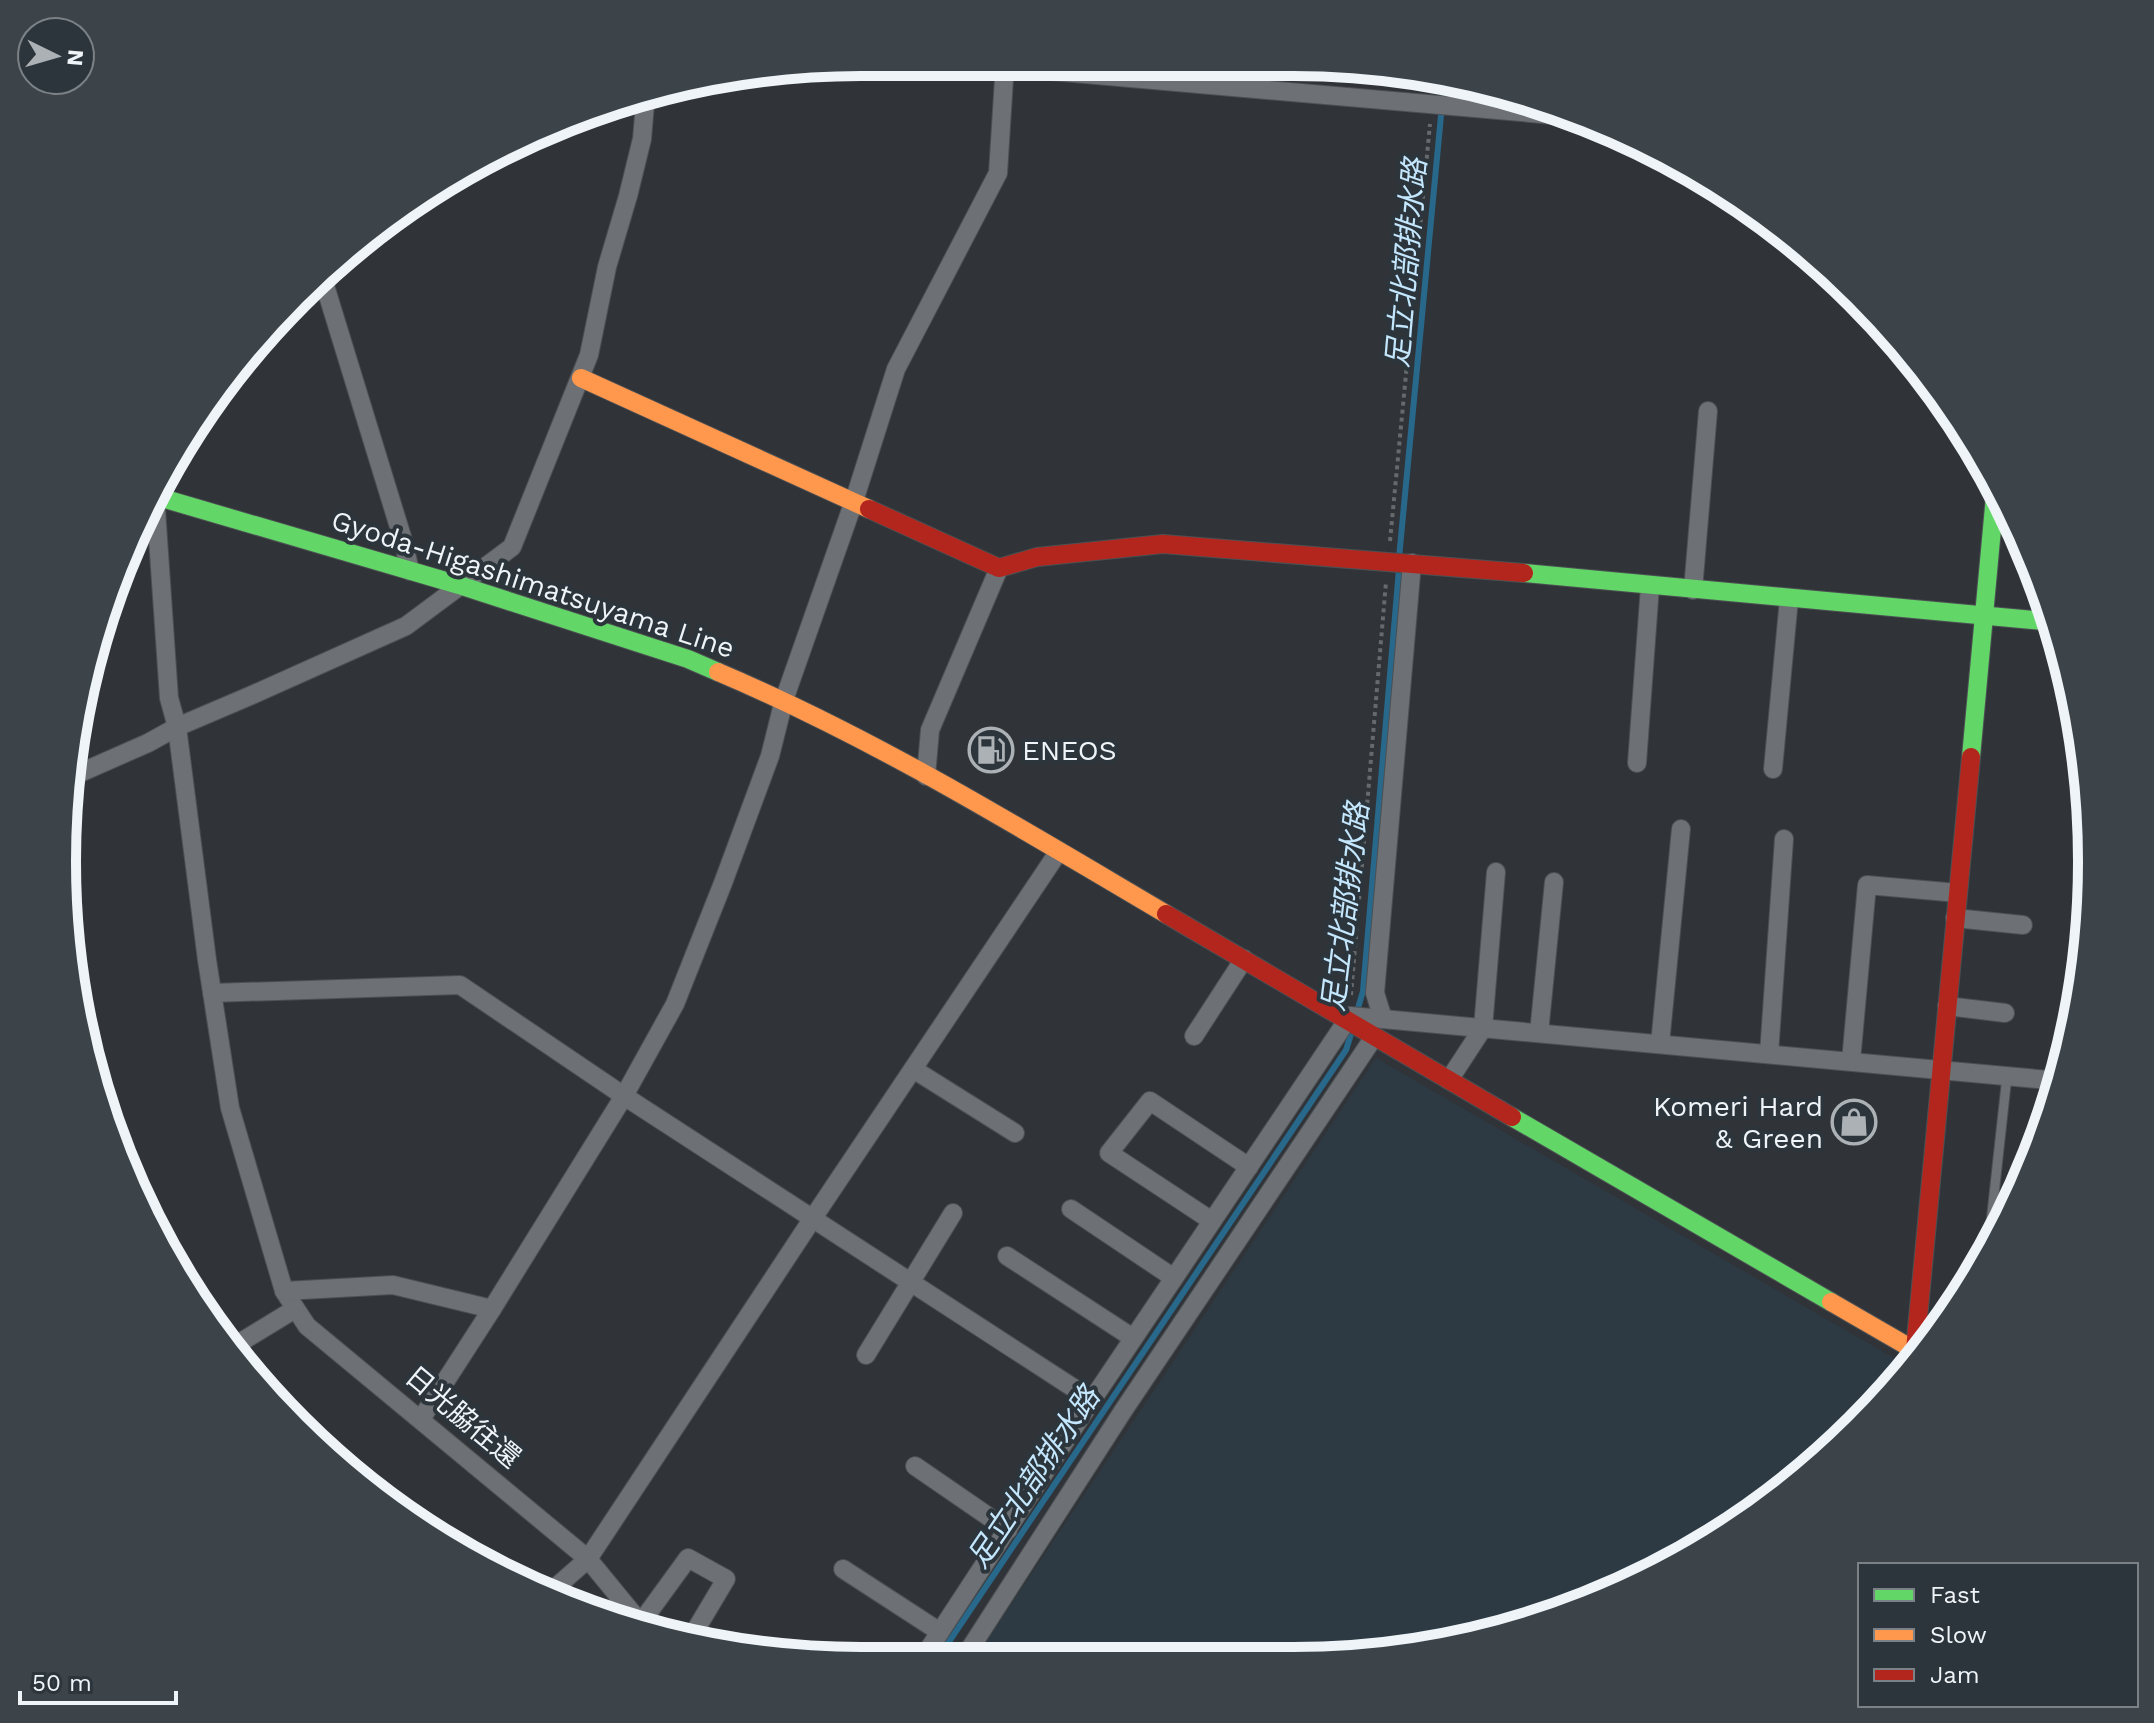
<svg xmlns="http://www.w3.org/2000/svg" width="2154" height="1723" font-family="'Work Sans','Noto Sans JP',sans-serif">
<rect width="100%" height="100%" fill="#303438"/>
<path fill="#2d3a43" d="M1376 1058 1909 1367 1819 1463 1692 1554 1500 1634 1345 1659 973 1661Z"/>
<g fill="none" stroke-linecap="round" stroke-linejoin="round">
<g stroke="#28688b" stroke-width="6">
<path d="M1399 558 1444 84"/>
<path d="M1356 1015 1363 991 1399 569"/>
<path d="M936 1661 1346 1050 1351 1034"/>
</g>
<g stroke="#4c5053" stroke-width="11">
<path id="lane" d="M1990 1231 2007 1076"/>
</g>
<g stroke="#4c5053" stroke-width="20">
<g id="street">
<path d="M947 62 1577 117"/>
<path d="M322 276 403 540 410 571"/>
<path d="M155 495 169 698 177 727 207 960 230 1108 284 1291 307 1326 588 1559 643 1626"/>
<path d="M1693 590 1708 411"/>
<path d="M1637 763 1650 586"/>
<path d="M1773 769 1789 599"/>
<path d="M73 776 148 743 177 727 252 695 406 626 512 547 589 355 607 267 628 196 642 139 645 104 642 94"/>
<path d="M926 776 930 730 999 568"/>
<path d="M1955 918 2023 925"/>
<path d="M212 993 460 985 624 1096 1092 1400"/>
<path d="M1947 1006 2005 1013"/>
<path d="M1383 1019 1375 993 1412 563"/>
<path d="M1539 1033 1554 882"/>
<path d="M1194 1036 1244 959"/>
<path d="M1660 1044 1681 829"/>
<path d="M1769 1054 1784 839"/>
<path d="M1851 1061 1867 885 1958 893"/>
<path d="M913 1069 1015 1133"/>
<path d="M1449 1080 1483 1028 1496 872"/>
<path d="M1071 1209 1174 1278"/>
<path d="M1212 1221 1109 1153 1150 1101 1249 1167"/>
<path d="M1007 1256 1133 1338"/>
<path d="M284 1291 393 1285 492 1309"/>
<path d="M231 1348 295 1309"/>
<path d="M866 1355 953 1213"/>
<path d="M421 1419 492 1309 624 1096 675 1004 723 883 770 756 784 700 854 501 896 369 998 173 1005 63"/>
<path d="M915 1466 1008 1530"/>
<path d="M843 1569 940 1632"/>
<path d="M547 1595 588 1559 813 1218 1059 851"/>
<path d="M640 1624 688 1558 726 1579 689 1641"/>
<path d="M921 1661 1092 1400 1350 1016 2060 1081"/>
<path d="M962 1661 1123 1411 1374 1037"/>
</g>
</g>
<g stroke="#4c5053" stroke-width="20">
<g id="fast">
<path d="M155 496 459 585 688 659 718 672"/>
<path d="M1524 573 2054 622"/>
<path d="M1971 757 1996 485"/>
<path d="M1512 1117 1831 1302"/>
</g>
</g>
<g stroke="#4c5053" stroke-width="20">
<g id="slow">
<path d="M581 378 869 509"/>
<path d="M718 672C874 738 1020 828 1166 914"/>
<path d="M1831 1302 1921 1354"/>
</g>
</g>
<g stroke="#4c5053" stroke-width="20">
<g id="jam">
<path d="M869 509 999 568 1037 557 1163 544 1524 573"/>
<path d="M1166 914 1512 1117"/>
<path d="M1915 1350 1971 757"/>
</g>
</g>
<g stroke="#666a6c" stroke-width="4" stroke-dasharray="4 4" stroke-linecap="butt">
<path d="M1390 541 1430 124"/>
<path d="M1351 995 1386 582"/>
</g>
<use href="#lane" stroke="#6d7074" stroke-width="9"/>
<use href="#street" stroke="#6d7074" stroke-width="18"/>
<use href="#fast" stroke="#63d668" stroke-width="18"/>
<use href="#slow" stroke="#ff974d" stroke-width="18"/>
<use href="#jam" stroke="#b3261e" stroke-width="18"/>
</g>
<defs>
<g id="fuel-ring" transform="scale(2.3)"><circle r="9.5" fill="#2c353b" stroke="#acb1b5" stroke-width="1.5"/><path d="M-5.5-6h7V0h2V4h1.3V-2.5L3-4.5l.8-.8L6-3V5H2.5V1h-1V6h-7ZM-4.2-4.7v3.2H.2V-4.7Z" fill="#acb1b5"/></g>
<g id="shop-ring" transform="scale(2.3)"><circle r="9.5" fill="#2c353b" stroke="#acb1b5" stroke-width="1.5"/><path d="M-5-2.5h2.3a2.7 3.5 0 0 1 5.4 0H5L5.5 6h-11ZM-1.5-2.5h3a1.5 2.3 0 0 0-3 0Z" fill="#acb1b5"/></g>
</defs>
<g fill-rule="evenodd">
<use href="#fuel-ring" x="991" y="750"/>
<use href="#shop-ring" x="1854" y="1122"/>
</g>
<g text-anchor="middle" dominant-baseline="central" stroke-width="8" stroke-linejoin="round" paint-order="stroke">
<g font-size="28" fill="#eef4f8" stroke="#2c353b">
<text transform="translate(533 584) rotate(18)">Gyoda-Higashimatsuyama Line</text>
<text transform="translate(463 1417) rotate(40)">日光脇往還</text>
</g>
<g font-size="28" fill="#eef4f8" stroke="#2c353b" text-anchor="start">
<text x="1022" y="750">ENEOS</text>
<text x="1823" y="1106" text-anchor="end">Komeri Hard<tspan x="1823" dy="32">&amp; Green</tspan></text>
</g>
<g font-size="30" font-style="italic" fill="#c4e7fe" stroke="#2c353b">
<text transform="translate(1406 263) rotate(-85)">足立北部排水路</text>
<text transform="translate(1345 907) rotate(-83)">足立北部排水路</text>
<text transform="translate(1033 1477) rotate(-56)">足立北部排水路</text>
</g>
</g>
<path d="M0 0H2154V1723H0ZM861 76H1293A785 785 0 0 1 2078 861V862A785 785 0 0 1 1293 1647H861A785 785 0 0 1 76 862V861A785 785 0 0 1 861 76Z" fill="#3c444a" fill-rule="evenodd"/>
<path fill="none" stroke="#eef4f8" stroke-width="10" d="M861 76H1293A785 785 0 0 1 2078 861V862A785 785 0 0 1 1293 1647H861A785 785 0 0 1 76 862V861A785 785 0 0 1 861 76Z"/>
<rect x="1858" y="1563" width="280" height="144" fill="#2c353b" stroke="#7a8187" stroke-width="2"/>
<rect x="1874" y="1589" width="40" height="12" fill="#63d668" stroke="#7a8187" stroke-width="2"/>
<text x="1930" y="1603" font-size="24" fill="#eef4f8">Fast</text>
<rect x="1874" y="1629" width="40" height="12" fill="#ff974d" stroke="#7a8187" stroke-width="2"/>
<text x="1930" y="1643" font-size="24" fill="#eef4f8">Slow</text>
<rect x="1874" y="1669" width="40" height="12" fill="#b3261e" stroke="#7a8187" stroke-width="2"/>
<text x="1930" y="1683" font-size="24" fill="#eef4f8">Jam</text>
<g transform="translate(56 56) rotate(95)"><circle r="38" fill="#2c353b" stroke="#7a8187" stroke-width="2"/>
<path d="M0-6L14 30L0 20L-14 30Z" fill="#acb1b5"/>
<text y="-12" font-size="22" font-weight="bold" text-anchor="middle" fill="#eef4f8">N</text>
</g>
<path d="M20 1691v12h156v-12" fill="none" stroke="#eef4f8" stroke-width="4"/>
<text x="32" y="1691" font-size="24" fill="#eef4f8" stroke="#2c353b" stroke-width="6" paint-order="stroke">50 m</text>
</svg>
